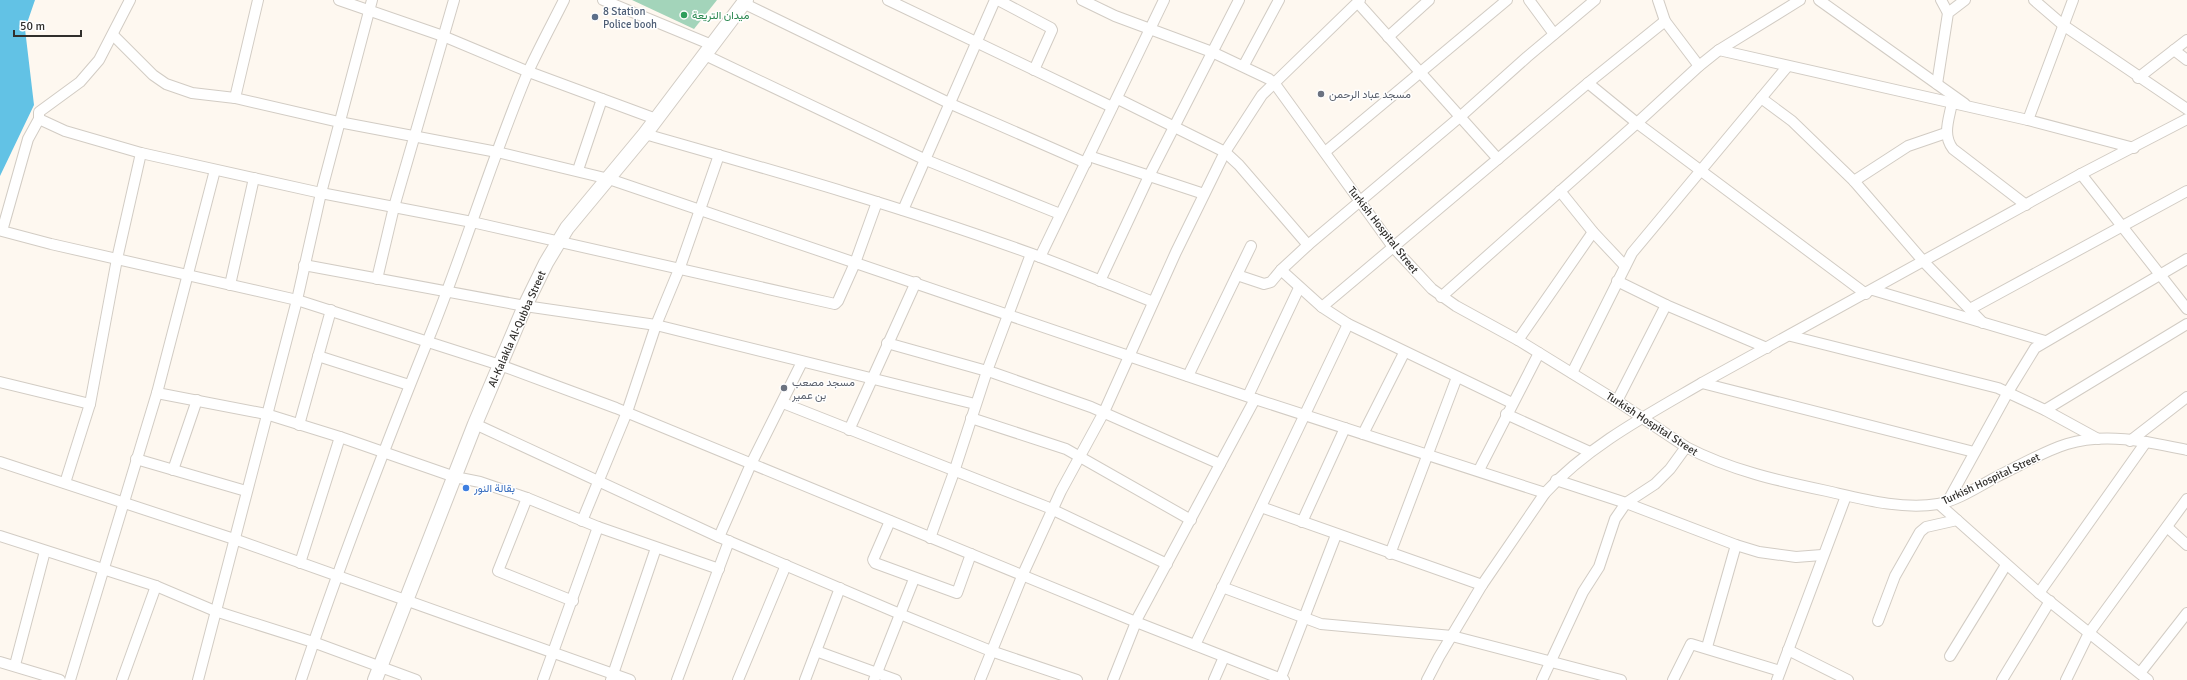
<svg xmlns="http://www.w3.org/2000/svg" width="2187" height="680" font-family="Signika,Vazirmatn,sans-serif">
<rect width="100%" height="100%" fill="#fef8f0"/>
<path fill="#a3d4ba" d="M632 0H717L694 29Z"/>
<path fill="#62c2e5" d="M0 0H35L25 29 34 105 0 176Z"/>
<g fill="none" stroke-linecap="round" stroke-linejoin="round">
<g stroke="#d2ccc4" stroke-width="12">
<g id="street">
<path d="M130 0 99 60 80 82 39 112V119L28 139 2 231 51 244 297 300 500 365 616 408 1136 622 1284 680"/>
<path d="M339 0 443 36 529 72 656 119"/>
<path d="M603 0 712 45"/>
<path d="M888 0 1112 107"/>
<path d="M998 0 1051 28 1052 30 1034 70"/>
<path d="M1082 0 1115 16 1212 52 1269 79 1275 84 1393 247 1432 289 1456 306 1518 340 1617 401 1686 447C1730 470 1779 481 1827 491 1862 499 1902 510 1938 504 1957 501 1981 485 1998 476 2021 465 2044 451 2067 444 2106 432 2149 442 2187 450"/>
<path d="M1529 0 1554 34"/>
<path d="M1658 0 1665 21 1699 66"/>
<path d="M1819 0 1965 104"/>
<path d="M1941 0 1948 13"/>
<path d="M2034 0 2063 25 2187 109"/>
<path d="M743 3 951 104 1086 163"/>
<path d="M1358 3 1498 159"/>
<path d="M113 35 153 75 166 84 192 93 235 98 339 122 497 152 609 179 1255 399 1545 493"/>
<path d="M1388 37 1429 0"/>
<path d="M1719 50 2028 120 2134 148"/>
<path d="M2174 50 2187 60"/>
<path d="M705 55 926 160 1060 214"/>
<path d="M1244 65 1279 0"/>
<path d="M2138 78 2187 40"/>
<path d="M1588 83 1637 123 1866 294"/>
<path d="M1937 84 1948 13 1965 0"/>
<path d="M235 98 258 0"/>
<path d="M1761 98 1792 121 1854 181 1924 262 1983 323"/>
<path d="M1118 99 1225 152 1239 165 1308 245"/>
<path d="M1952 103C1949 119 1942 135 1953 149L2026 205"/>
<path d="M39 119 65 131 141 153 321 193 472 222 835 304 838 301 855 263 877 202"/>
<path d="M2028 120 2073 0"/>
<path d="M645 134C775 171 906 208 1032 254 1073 269 1113 286 1153 302"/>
<path d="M1325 152 1507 0"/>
<path d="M1089 156 1204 194"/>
<path d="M578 170 602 99"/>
<path d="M2081 174 2187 309"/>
<path d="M1854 181 1908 146 1946 133"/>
<path d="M1560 191 1593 232 1625 266"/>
<path d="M903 210 995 0"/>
<path d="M1040 257 1164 0"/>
<path d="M304 265 525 306 656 325 975 404"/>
<path d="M1281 270 1322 307 1348 324 1512 403"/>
<path d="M1237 275 1264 284 1271 282 1281 270 1308 245 1461 116 1527 57 1595 0"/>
<path d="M377 279 394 207 454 0"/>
<path d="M1100 281 1149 176 1239 0"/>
<path d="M1617 281 1666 305 1767 348"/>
<path d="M230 285 254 178"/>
<path d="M1873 290 2045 341"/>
<path d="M1441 297 1637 123 1699 66 1719 50 1800 0"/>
<path d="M1322 307 1588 83 1665 21"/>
<path d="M1970 309 2187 191"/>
<path d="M1791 336 1998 388 2045 410 2098 439"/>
<path d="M1518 340 1593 232"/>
<path d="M887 343 994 373 1091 407 1220 464"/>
<path d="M318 356 409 385"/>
<path d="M1572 373 1632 253 1787 67"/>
<path d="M1188 376 1251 246"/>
<path d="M0 382 90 404"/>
<path d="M1702 383 1974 452"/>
<path d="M157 393 266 414 340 437 455 477 480 482 527 498 598 527 719 569"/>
<path d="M1248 396 1299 288"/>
<path d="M1617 401 1666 305"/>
<path d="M783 403 1047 507 1167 564"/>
<path d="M2045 410 2187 324"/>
<path d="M1506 414 1590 452"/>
<path d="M971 418 1066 449 1191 520"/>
<path d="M475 424 719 537 900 614 991 651 1077 680"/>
<path d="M299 425 331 310"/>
<path d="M849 430 916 282"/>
<path d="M1363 434 1404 353"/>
<path d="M2130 441 2187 397"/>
<path d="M136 459 246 491"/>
<path d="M0 462 234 539 630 680"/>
<path d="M173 470 197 400"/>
<path d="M1479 470 1539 353"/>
<path d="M1556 480 1626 503 1736 545 1759 552 1796 557 1822 555"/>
<path d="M65 483 90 404 117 259 141 153"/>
<path d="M527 498 498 571 573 601"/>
<path d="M1948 501 2008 392 2035 348 2187 259"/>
<path d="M1939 504 2039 593 2148 680"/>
<path d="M1261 507 1482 585"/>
<path d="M582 521 627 412 656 325 680 267 719 155"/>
<path d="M890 521 873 560 875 563 957 593 971 554"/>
<path d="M1302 522 1345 428"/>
<path d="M2167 527 2187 545"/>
<path d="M0 536 156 586 215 611 313 642 416 680"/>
<path d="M719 537 751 464 802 362"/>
<path d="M930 538 954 472 987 371 1031 254"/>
<path d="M1390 554 1457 377"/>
<path d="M300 563 340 437"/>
<path d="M1222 587 1321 624 1452 636 1621 680"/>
<path d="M2039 593 2146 442"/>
<path d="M1878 621 1895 576 1920 532 1926 527 1957 520"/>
<path d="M1195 645 1348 324"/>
<path d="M1707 647 1736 545"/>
<path d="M1788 650 1848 680"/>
<path d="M816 651 896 680"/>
<path d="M1950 656 2006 565"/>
<path d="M0 662 60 680"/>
<path d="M15 665 45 551"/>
<path d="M2140 673 2187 613"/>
<path d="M70 680 157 393 215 170"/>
<path d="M122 680 156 586"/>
<path d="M198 680 297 300 321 193 372 0"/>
<path d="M301 680C339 565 383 452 428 340 464 252 491 160 528 72 539 48 552 24 564 0"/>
<path d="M543 680 598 527"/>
<path d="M611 680 656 548"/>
<path d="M677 680 729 541"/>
<path d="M738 680 786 565"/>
<path d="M805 680 840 588"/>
<path d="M874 680 914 579"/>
<path d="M980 680 1023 574 1061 491 1104 412 1176 252 1225 152 1262 95 1360 0"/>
<path d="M1113 680 1138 617 1255 399"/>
<path d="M1214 680 1224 657"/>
<path d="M1280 680 1336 535"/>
<path d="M1427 680 1439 657 1482 585 1545 493C1588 446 1647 415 1702 383L2081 174 2187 119"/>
<path d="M1542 680 1583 592 1599 567 1615 519 1626 503 1655 484 1670 469 1686 447"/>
<path d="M1673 680 1691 644 1780 671"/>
<path d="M1777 680 1846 496"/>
<path d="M2002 680 2050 601"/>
<path d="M2066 680 2089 633 2187 499"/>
</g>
</g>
<g stroke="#d2ccc4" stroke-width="16">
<path id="secondary" d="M375 680 475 424 525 306 546 263 567 228 645 134 746 0"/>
</g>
<use href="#street" stroke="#fff" stroke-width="10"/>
<use href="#secondary" stroke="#fff" stroke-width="14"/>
</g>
<circle fill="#2e9e5b" stroke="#fff" stroke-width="1.5" cx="684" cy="15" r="4"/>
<circle fill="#5c6f8a" stroke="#fff" stroke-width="1.5" cx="595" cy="17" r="4"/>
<g fill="#6b7280" stroke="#fff" stroke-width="1.5">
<circle cx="1321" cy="94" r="4"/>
<circle cx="784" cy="388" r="4"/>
</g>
<circle fill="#3f7fe0" stroke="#fff" stroke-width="1.5" cx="466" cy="488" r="4"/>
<g text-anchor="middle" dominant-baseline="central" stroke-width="3" stroke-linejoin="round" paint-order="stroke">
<g font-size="11" fill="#4e5e75" stroke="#fff" text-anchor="start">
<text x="603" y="11">8 Station<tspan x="603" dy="13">Police booh</tspan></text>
</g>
<g font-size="11" fill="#27864d" stroke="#fff" text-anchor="start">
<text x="692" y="15">ميدان التريعة</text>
</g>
<g font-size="11" fill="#5b616d" stroke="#fff" text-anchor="start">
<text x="1329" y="94">مسجد عباد الرحمن</text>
<text x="792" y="382">مسجد مصعب<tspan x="792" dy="13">بن عمير</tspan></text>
</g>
<g font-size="11" fill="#312f2c" stroke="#fff">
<text transform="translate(1383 230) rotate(52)">Turkish Hospital Street</text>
<text transform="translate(517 329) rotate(-66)">Al-Kalakla Al-Qubba Street</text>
<text transform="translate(1652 424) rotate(33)">Turkish Hospital Street</text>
<text transform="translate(1991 479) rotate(-25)">Turkish Hospital Street</text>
</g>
<g font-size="11" fill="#366cbe" stroke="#fff" text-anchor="start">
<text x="474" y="488">بقالة النور</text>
</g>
</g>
<path d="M14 30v6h67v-6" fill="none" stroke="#312f2c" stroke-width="2"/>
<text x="20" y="30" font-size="12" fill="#312f2c" stroke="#ffffff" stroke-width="3" paint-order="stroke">50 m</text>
</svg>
